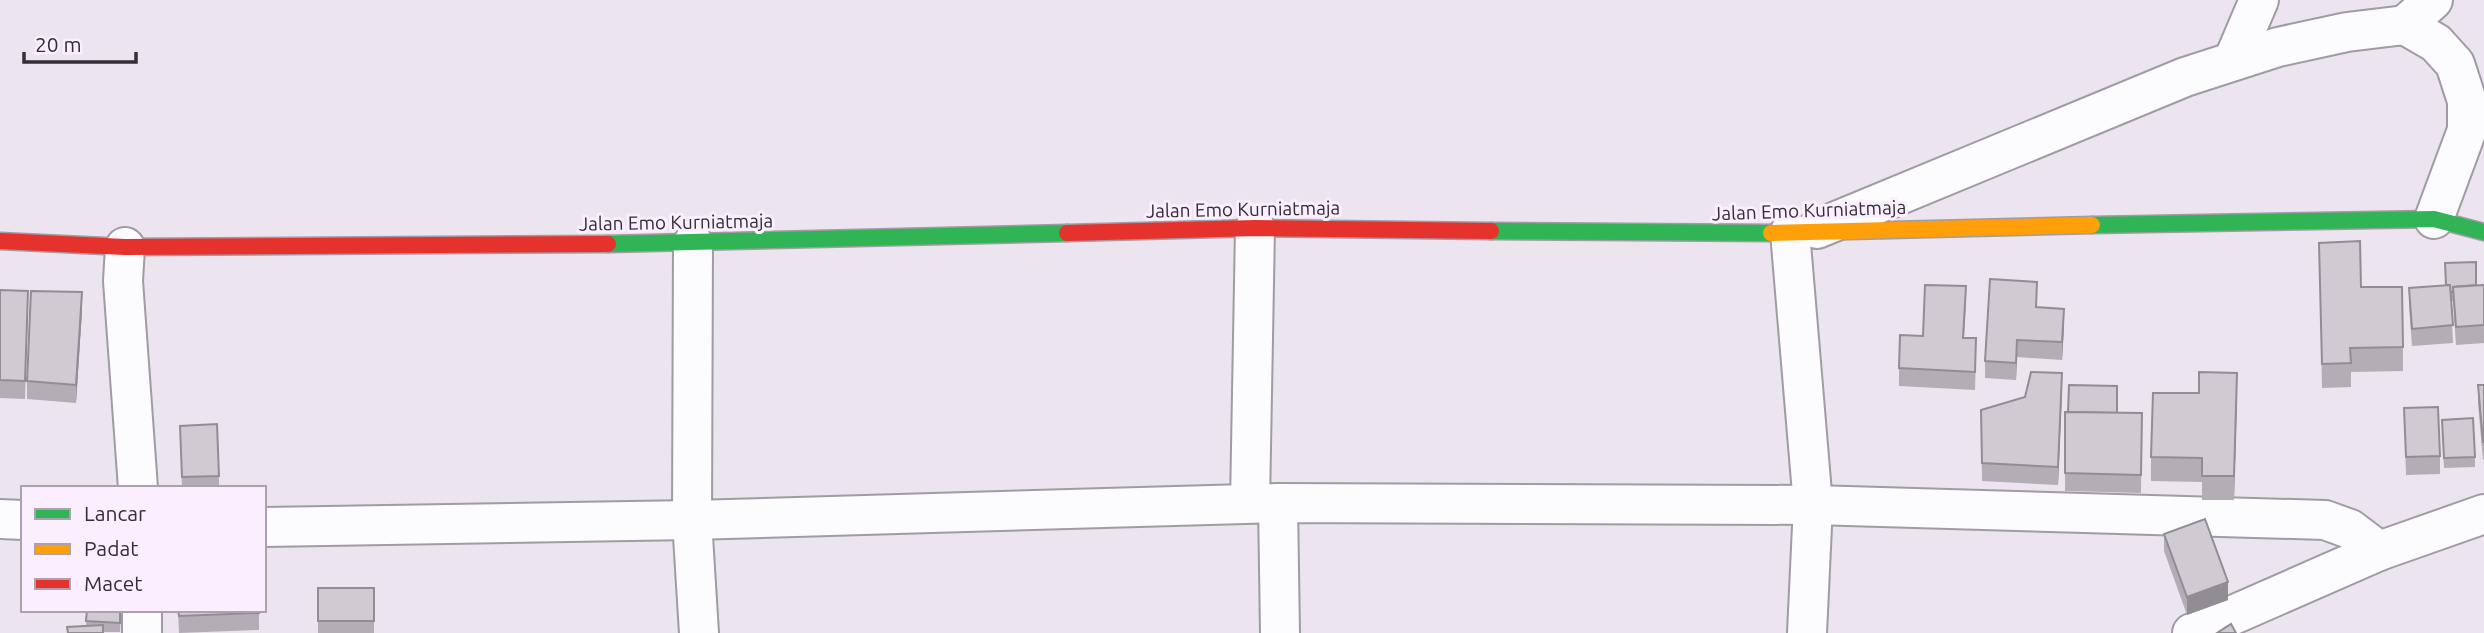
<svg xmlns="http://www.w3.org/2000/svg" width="2484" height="633" font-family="Ubuntu,sans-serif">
<rect width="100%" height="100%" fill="#ece4ef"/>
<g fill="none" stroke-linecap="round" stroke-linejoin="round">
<g stroke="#a19ba3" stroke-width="42">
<g id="street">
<path d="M2405 25 2433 0"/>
<path d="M2233 61 2259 0"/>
<path d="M1817 229 2185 77 2278 47 2347 32 2405 25 2436 43 2455 64 2467 101V130L2434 219"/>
<path d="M1790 232 1813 505 1807 633"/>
<path d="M693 243 692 520 699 633"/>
<path d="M125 247 123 281 138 488"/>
<path d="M1250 503 1255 228"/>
<path d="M1278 503 1280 633"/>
<path d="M0 519 23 520"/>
<path d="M264 527 692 520 1278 503 1813 505 2325 520 2350 529 2379 551"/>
<path d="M142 610V633"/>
<path d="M2192 633 2379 551 2484 514"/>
</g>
</g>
<g stroke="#a19ba3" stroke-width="19">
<g id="fast">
<path d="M2092 225 2434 219 2484 232"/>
<path d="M1491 231 1771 233"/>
<path d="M608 244 1067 233"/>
</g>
</g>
<g stroke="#a19ba3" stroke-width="19">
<path id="slow" d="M1771 233 2092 225"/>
</g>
<g stroke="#a19ba3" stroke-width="19">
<g id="jam">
<path d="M1067 233 1255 228 1491 231"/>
<path d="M0 241 125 247 608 244"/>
</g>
</g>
<use href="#street" stroke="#fcfbfd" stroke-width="38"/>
<use href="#fast" stroke="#30b455" stroke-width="16"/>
<use href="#slow" stroke="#ff9f0a" stroke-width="16"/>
<use href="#jam" stroke="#e5322d" stroke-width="16"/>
</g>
<g fill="#b3aeb5">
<path d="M2319 243 2361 287 2403 347V371L2351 372V387L2322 388Z"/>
<path d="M2484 285V343L2456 345 2453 301H2451L2453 343 2412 346 2409 306V288Z"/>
<path d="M0 290 28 309 25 399 0 398Z"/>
<path d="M1966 304 1964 338 1976 356 1975 390 1899 386V368L1923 336Z"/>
<path d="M2037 307 2064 327 2062 360 2017 357 2016 380 1985 378V361Z"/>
<path d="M82 310 76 403 27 399V381Z"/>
<path d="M2478 385H2484V459L2483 460 2478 403Z"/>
<path d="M2062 391 2058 485 1982 481 1981 410Z"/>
<path d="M2199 393 2237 397 2234 500H2202V482L2151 481V457Z"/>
<path d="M2404 408 2440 456V474L2406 475Z"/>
<path d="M2065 412 2142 413 2141 493 2065 491Z"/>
<path d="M180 426 219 476V488H182Z"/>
<path d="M2442 430 2475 457V467L2444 468Z"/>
<path d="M2164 534 2228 600 2187 615 2164 551Z"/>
<rect x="318" y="588" width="56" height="45"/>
<path d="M87 610H121L120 632H103L86 626Z"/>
<path d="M178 610H259V630L179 633Z"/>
</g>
<g fill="#928d93">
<path d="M82 292V310L76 403V385Z"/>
<path d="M2064 309V327L2062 360V342Z"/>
<path d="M2017 340V357L2016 380V363Z"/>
<path d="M2062 373V391L2058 485V467Z"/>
<path d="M2237 373V397L2234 500V476Z"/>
<path d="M2228 582V600L2187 615V597Z"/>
</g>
<g fill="#d0cad2" stroke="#928d93" stroke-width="2">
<path d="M2360 241 2361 287H2402L2403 347 2350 348 2351 363 2322 364 2319 243Z"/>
<path d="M2476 262V285L2453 287 2454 292H2450V285H2446L2445 263Z"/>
<path d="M1990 279 2037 282 2036 307 2064 309 2062 342 2017 340 2016 363 1985 361Z"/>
<path d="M1925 285 1966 286 1963 338H1976L1975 372 1899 368 1900 335 1923 336Z"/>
<path d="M2450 285 2453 325 2412 329 2409 288Z"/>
<path d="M2484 285V325L2456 327 2453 287Z"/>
<path d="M0 290 28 291 25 381 0 380Z"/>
<path d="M31 291 82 292 76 385 27 381Z"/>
<path d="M2031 372 2062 373 2058 467 1982 463 1981 410 2025 397Z"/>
<path d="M2199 372 2237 373 2234 476H2202V458L2151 457 2153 393H2199Z"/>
<path d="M2069 385 2117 386V413L2068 412Z"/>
<path d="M2478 385H2484V442H2483Z"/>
<path d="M2438 407 2440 456 2406 457 2404 408Z"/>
<path d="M2065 412 2142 413 2141 475 2065 473Z"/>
<path d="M2473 418 2475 457 2444 458 2442 420Z"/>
<path d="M217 424 219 476 182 477 180 426Z"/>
<path d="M2205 519 2228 582 2187 597 2164 534Z"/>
<rect x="318" y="588" width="56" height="33"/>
<path d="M87 610H120V623L86 621Z"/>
<path d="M178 610H259V613L179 616Z"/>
<path d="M2231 624 2236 633H2217Z"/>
<path d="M103 625V633H68L67 627Z"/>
</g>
<g text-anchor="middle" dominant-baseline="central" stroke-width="6" stroke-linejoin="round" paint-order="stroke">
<g font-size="19" fill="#342e36" stroke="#faeeff">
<text transform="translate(1243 209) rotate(-1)">Jalan Emo Kurniatmaja</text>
<text transform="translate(1809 210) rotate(-2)">Jalan Emo Kurniatmaja</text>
<text transform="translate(676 222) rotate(-1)">Jalan Emo Kurniatmaja</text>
</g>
</g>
<rect x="21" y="486" width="245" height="126" fill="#faeeff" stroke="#aba1af" stroke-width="2"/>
<rect x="35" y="509" width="35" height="10" fill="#30b455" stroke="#aba1af" stroke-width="2"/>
<text x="84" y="521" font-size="21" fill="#342e36">Lancar</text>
<rect x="35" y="544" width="35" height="10" fill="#ff9f0a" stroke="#aba1af" stroke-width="2"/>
<text x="84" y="556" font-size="21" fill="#342e36">Padat</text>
<rect x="35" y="579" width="35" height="10" fill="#e5322d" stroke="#aba1af" stroke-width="2"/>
<text x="84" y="591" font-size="21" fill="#342e36">Macet</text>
<path d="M24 52v10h112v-10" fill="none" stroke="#342e36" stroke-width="3.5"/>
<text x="35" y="52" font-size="21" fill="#342e36" stroke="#faeeff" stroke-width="5" paint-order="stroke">20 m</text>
</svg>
